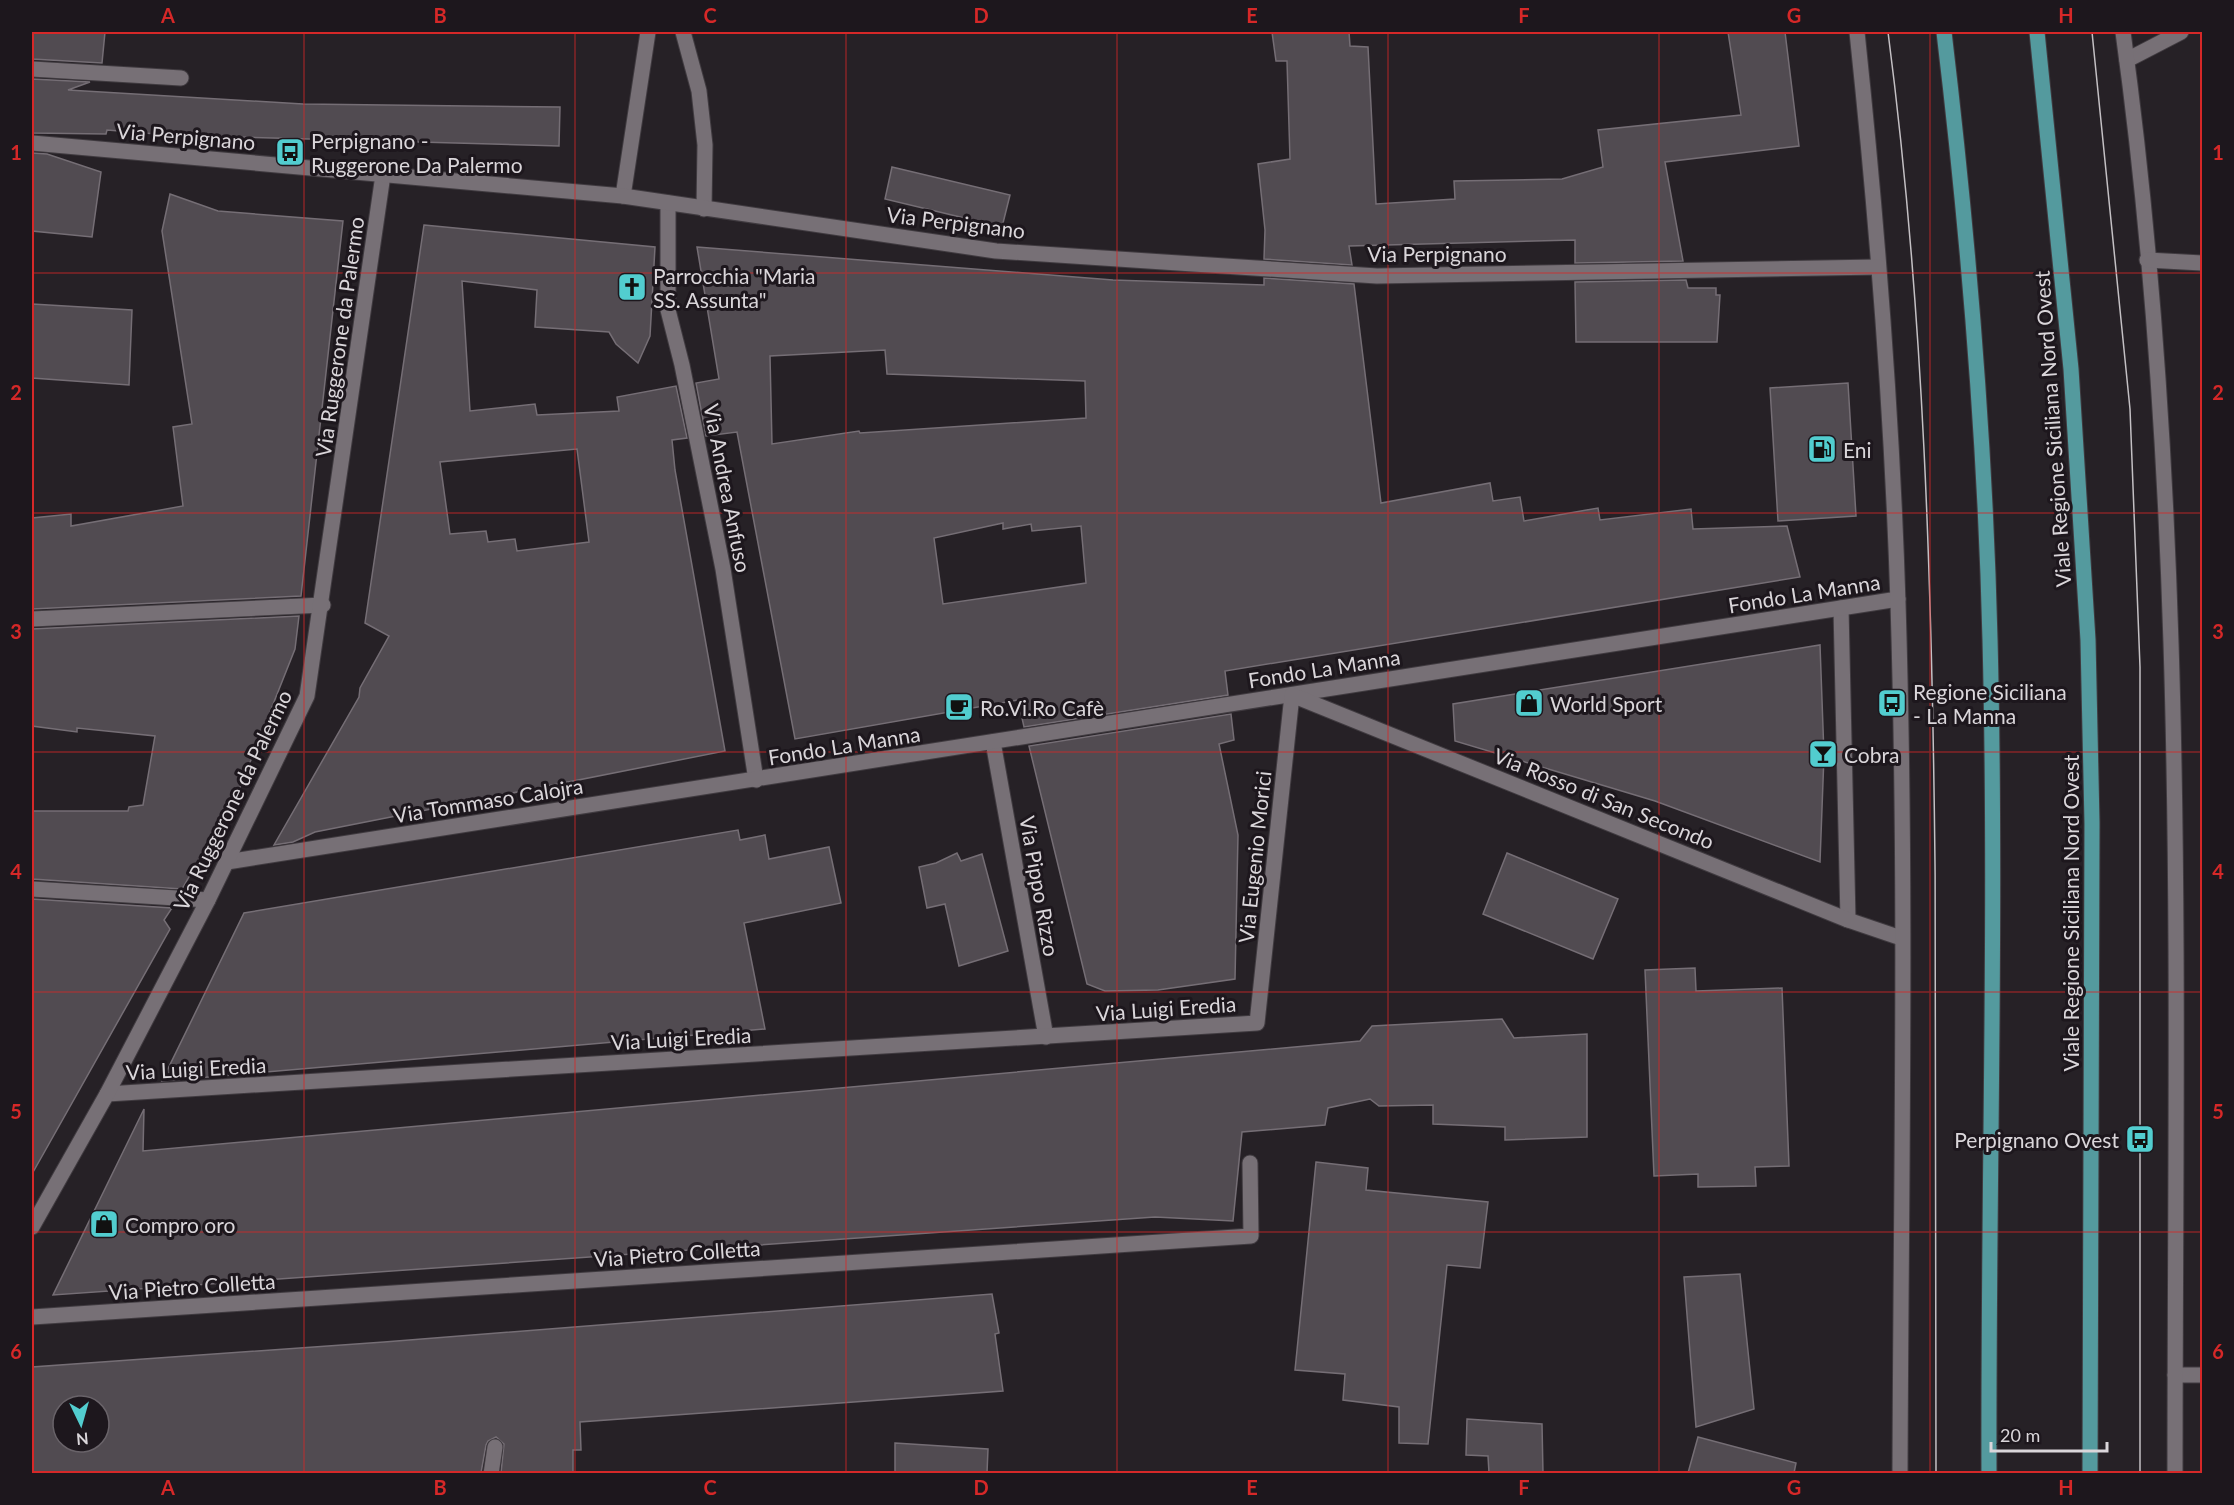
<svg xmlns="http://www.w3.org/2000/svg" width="2234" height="1505" font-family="Lato,sans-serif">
<rect width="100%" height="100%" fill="#262126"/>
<g fill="#514b51" stroke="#756e75" stroke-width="1.5" fill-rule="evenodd">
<path d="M32 32H105L102 63 32 59Z"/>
<path d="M1272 32H1349L1350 46 1368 47 1376 204 1455 199 1454 181 1562 179 1603 167 1598 130 1741 115 1728 32H1785L1799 146 1665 162 1683 261 1575 263V240L1349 246 1352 265 1264 259 1265 230 1258 164 1290 159 1287 61H1276Z"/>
<path d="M32 79 90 82 68 90 303 104 560 107 559 146 169 135 107 130 106 134 32 133Z"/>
<path d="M32 153 47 154 101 172 92 237 32 231Z"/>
<path d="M892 167 1010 195 1002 227 885 199Z"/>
<path d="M170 194 218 211 343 221 301 596 32 609V518L71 514V526L183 506 173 427 192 424 162 231Z"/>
<path d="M424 225 655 247 650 336 638 363 616 344 609 332 535 327 537 290 462 281 470 411 535 404 537 415 619 411 617 397 676 386 687 438 672 440 675 470 725 751 315 832 293 842 274 845 359 697 360 688 389 636 365 623ZM577 449 589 542 517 551 515 539 488 542 486 531 450 534 440 462Z"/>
<path d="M697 247 1113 280 1264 285V278L1354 284 1381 503 1490 483 1493 501 1520 497 1524 521 1598 508 1600 520 1691 509 1693 529 1787 526 1800 577 1225 671 1228 695 1024 727 1018 700 795 739 737 432 706 436 696 383 719 379ZM885 350 887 374 1085 381 1086 418 860 433 859 431 772 444 770 356ZM1003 523V529L1031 524 1032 531 1081 526 1086 583 943 604 934 538Z"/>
<path d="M1686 280 1688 288H1716V295H1720L1717 342H1576L1575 282Z"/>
<path d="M32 304 132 310 129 385 32 378Z"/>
<path d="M1848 383 1856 516 1778 521 1770 388Z"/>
<path d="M299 616 295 649 239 790 182 889 32 879V811H128L129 807 143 805 155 736 77 728V732L32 726V629Z"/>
<path d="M1820 645 1824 755 1820 862 1655 801 1455 741 1453 704Z"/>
<path d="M1231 714 1234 740 1219 744 1238 835 1235 979 1158 990 1105 991 1087 984 1029 746Z"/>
<path d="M738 830 740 840 765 835 769 859 829 847 841 903 744 923 765 1029 162 1081 244 913Z"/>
<path d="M957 853 961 861 982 854 1008 951 959 966 945 904 927 908 919 867 936 863Z"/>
<path d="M1507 853 1618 899 1593 959 1483 914Z"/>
<path d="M32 899 172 908 164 920 170 929 32 1174Z"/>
<path d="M1695 968 1696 991 1782 988 1789 1166 1755 1167 1756 1186 1698 1187V1174L1654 1176 1645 970Z"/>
<path d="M1502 1019 1514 1038 1587 1034V1137L1505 1140V1127L1433 1124V1105L1379 1106 1370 1099 1328 1108 1325 1125 1242 1132 1233 1221 1155 1217 53 1295 144 1109 143 1151 1360 1041 1372 1026Z"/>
<path d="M1316 1162 1368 1168 1366 1190 1488 1202 1480 1268 1447 1265 1428 1444 1399 1443V1407L1343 1400 1345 1374 1295 1370Z"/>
<path d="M1740 1274 1754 1409 1696 1427 1684 1277Z"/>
<path d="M992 1294 999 1333 995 1334 1003 1391 580 1422 581 1450H573V1473H501L504 1444 496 1437 488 1441 486 1445 481 1473H32V1367L384 1342ZM63 1406H99V1442H63Z"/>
<path d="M1467 1419 1542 1424 1543 1473H1489L1488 1456 1466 1455Z"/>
<path d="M1698 1437 1796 1463 1794 1473H1688Z"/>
<path d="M895 1443 988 1449 987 1473H895Z"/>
</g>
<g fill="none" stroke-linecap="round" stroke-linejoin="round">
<g stroke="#403b40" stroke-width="17">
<g id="street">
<path d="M683 32 699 91 705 145 704 209"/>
<path d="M2127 60 2181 32"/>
<path d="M32 69 181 78"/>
<path d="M623 196 648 32"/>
<path d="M668 203V310L682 365 723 569 756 780"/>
<path d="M1841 608 1848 920"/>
<path d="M32 619 323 605"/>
<path d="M993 742 1046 1037"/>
<path d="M227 862 1898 599"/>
<path d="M32 889 208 900"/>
<path d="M107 1094 1257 1023 1292 695 1848 920 1901 938"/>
<path d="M32 1227 107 1094 208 900 307 696 383 175"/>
<path d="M32 1317 1251 1236 1250 1163"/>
<path d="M2175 1375H2202"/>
<path d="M491 1474 495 1447"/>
</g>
</g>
<g stroke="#403b40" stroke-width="17">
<g id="secondary">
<path d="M1857 32C1877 221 1892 412 1898 603 1907 893 1901 1184 1900 1474"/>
<path d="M2123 32C2189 509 2175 993 2175 1474"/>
<path d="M32 143 623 196 996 251 1377 276 1878 267"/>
<path d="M2147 260 2202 263"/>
</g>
</g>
<g stroke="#403b40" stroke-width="17">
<g id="primary">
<path d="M1944 32C1968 233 1985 436 1990 639 1997 917 1988 1195 1989 1474"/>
<path d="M2037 32 2071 369 2088 640 2092 823 2090 1474"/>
</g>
</g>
<use href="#street" stroke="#777076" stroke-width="15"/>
<use href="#secondary" stroke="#777076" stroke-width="15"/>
<use href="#primary" stroke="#549a9e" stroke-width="15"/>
<g stroke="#c4c0c4" stroke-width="1.5">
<path d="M1888 32C1924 308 1932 586 1935 864 1937 1067 1937 1270 1936 1474"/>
<path d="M2092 32 2130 409 2140 667V1474"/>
</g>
</g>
<path fill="none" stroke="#d62828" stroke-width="1.5" stroke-opacity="0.55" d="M304 32V1474M575 32V1474M846 32V1474M1117 32V1474M1388 32V1474M1659 32V1474M1930 32V1474M32 273H2202M32 513H2202M32 752H2202M32 992H2202M32 1232H2202"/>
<defs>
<g id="bus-square" transform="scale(1.5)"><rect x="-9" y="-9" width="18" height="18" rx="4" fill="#52cdcf" stroke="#1d171d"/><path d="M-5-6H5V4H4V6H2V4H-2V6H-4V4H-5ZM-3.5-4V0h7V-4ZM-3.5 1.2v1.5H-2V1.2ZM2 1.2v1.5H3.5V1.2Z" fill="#111"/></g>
<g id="church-square" transform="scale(1.5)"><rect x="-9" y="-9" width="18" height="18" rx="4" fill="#52cdcf" stroke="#1d171d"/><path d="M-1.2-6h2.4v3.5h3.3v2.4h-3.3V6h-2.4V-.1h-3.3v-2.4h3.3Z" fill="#111"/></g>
<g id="fuel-square" transform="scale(1.5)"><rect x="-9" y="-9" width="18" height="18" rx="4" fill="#52cdcf" stroke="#1d171d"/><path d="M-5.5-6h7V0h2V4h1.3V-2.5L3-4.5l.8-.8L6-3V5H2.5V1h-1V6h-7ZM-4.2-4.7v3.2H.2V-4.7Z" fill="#111"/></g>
<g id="shop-square" transform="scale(1.5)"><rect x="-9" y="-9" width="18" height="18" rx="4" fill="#52cdcf" stroke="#1d171d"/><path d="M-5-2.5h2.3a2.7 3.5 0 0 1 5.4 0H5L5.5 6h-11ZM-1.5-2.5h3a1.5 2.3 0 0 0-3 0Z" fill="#111"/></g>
<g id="cafe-square" transform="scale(1.5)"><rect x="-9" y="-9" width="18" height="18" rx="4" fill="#52cdcf" stroke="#1d171d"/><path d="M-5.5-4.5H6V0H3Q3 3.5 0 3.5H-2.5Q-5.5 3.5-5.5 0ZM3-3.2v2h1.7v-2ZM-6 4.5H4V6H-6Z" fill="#111"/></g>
<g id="bar-square" transform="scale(1.5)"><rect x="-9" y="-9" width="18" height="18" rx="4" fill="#52cdcf" stroke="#1d171d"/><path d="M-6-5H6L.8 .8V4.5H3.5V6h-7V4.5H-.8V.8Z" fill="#111"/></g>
</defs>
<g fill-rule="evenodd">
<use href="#bus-square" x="290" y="152"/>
<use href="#church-square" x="632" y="287"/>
<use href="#fuel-square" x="1822" y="449"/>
<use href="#shop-square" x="1529" y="703"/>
<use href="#bus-square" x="1892" y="703"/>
<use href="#cafe-square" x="959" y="707"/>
<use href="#bar-square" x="1823" y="754"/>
<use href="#bus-square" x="2140" y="1139"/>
<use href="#shop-square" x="104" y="1224"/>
</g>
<g text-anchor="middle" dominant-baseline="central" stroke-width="6" stroke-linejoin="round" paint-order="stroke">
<g font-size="21" fill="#dad6da" stroke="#1d171d">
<text transform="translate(186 136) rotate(5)">Via Perpignano</text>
<text transform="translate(956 222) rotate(7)">Via Perpignano</text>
<text x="1437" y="253">Via Perpignano</text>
<text transform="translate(339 337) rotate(-82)">Via Ruggerone da Palermo</text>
<text transform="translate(2052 429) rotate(-94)">Viale Regione Siciliana Nord Ovest</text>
<text transform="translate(728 488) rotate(79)">Via Andrea Anfuso</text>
<text transform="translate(1804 593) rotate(-9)">Fondo La Manna</text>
<text transform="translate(1324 668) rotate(-9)">Fondo La Manna</text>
<text transform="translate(844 745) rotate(-9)">Fondo La Manna</text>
<text transform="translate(1604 798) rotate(22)">Via Rosso di San Secondo</text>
<text transform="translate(232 800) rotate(-64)">Via Ruggerone da Palermo</text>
<text transform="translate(488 800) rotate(-9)">Via Tommaso Calojra</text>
<text transform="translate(1254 857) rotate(-84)">Via Eugenio Morici</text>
<text transform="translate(1040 886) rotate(80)">Via Pippo Rizzo</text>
<text transform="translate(2070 913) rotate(-90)">Viale Regione Siciliana Nord Ovest</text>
<text transform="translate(1166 1008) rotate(-4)">Via Luigi Eredia</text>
<text transform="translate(681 1038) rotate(-3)">Via Luigi Eredia</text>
<text transform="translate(196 1068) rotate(-3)">Via Luigi Eredia</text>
<text transform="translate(677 1253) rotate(-4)">Via Pietro Colletta</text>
<text transform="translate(192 1286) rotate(-4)">Via Pietro Colletta</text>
</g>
<g font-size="21" fill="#dad6da" stroke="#1d171d" text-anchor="start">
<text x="311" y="140">Perpignano -<tspan x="311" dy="24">Ruggerone Da Palermo</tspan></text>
<text x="653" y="275">Parrocchia "Maria<tspan x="653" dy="24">SS. Assunta"</tspan></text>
<text x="1843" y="449">Eni</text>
<text x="1913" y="691">Regione Siciliana<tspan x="1913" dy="24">- La Manna</tspan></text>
<text x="1550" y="703">World Sport</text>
<text x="980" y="707">Ro.Vi.Ro Cafè</text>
<text x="1844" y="754">Cobra</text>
<text x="2119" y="1139" text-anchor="end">Perpignano Ovest</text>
<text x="125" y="1224">Compro oro</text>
</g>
</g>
<rect width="2234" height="1505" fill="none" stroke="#1d171d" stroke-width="66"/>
<g transform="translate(81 1424) rotate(175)"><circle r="28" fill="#1d171d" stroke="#696369" stroke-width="1.5"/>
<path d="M0-4.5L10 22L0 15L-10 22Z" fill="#52cdcf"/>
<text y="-9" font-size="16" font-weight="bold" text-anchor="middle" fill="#dad6da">N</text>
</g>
<path d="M1991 1442v9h116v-9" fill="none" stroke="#dad6da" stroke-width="3"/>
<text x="2000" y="1442" font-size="18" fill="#dad6da" stroke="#1d171d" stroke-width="4.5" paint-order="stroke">20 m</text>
<rect x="33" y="33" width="2168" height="1439" fill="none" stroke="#d62828" stroke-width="2"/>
<g font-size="20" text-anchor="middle" font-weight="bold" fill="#d62828">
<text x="168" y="23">A</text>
<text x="440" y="23">B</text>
<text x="710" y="23">C</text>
<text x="981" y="23">D</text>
<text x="1252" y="23">E</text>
<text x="1524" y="23">F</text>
<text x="1794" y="23">G</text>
<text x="2066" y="23">H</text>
<text x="16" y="160">1</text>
<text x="2218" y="160">1</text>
<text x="16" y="400">2</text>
<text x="2218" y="400">2</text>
<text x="16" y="639">3</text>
<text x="2218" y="639">3</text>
<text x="16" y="879">4</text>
<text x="2218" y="879">4</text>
<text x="16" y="1119">5</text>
<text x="2218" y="1119">5</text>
<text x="16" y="1359">6</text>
<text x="2218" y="1359">6</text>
<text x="168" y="1495">A</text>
<text x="440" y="1495">B</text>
<text x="710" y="1495">C</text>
<text x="981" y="1495">D</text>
<text x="1252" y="1495">E</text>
<text x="1524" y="1495">F</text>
<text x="1794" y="1495">G</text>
<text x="2066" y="1495">H</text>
</g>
</svg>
